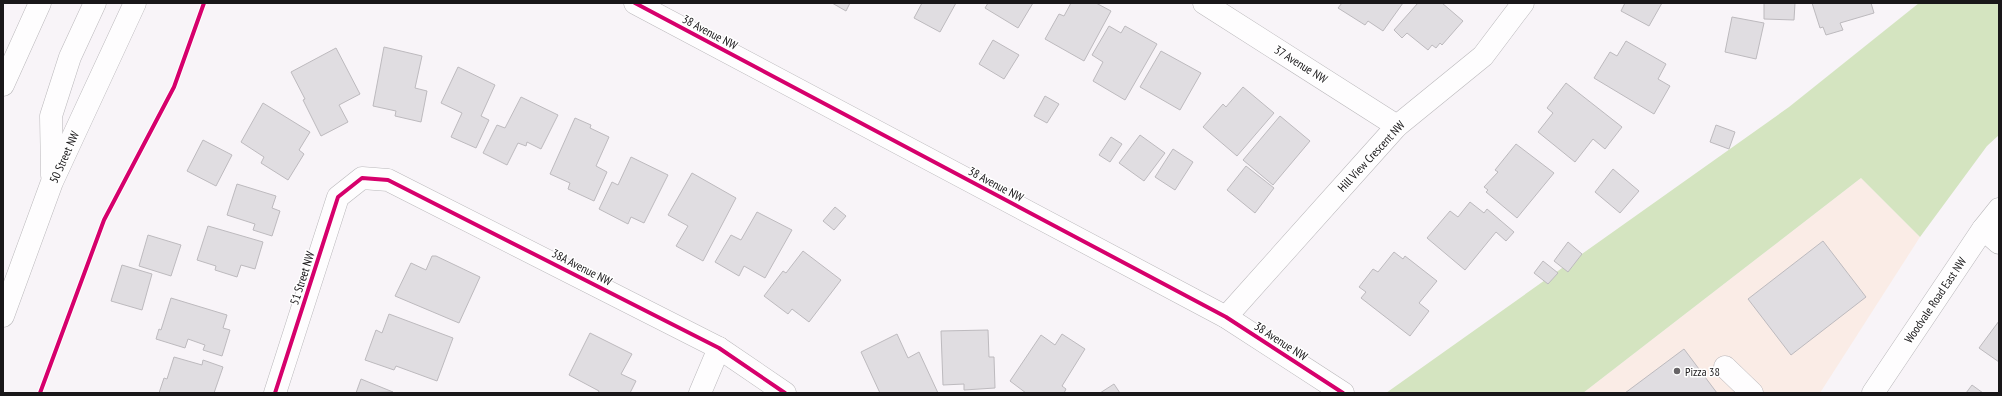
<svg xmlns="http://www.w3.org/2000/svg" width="2002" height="396" font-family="'PT Sans Narrow',sans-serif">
<rect width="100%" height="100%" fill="#f8f4f8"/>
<path fill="#faece6" d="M1861 178 1920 237 1820 393H1583Z"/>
<path fill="#d4e4c0" d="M1919 3H1999V135L1987 146 1920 237 1861 178 1583 393H1386L1789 107Z"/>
<g fill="#e0dde1" stroke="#bdbabe">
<path d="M832 3H850L846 11Z"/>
<path d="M922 3H956L940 32 914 18Z"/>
<path d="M988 3H1033L1018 28 985 8Z"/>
<path d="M1071 3H1096L1111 11 1084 61 1045 39 1059 14 1064 16Z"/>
<path d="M1342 3H1403L1383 31 1368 21 1365 25 1338 8Z"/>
<path d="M1418 3H1442L1463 21 1442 45 1440 43 1436 48 1432 45 1428 50 1407 33 1402 38 1394 30Z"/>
<path d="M1625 3H1662L1649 26 1621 11Z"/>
<path d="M1764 3H1795L1794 20 1764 19Z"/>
<path d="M1812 3H1871L1874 13 1840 23 1843 30 1826 35 1823 27 1820 28Z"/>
<path d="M1732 17 1764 23 1756 59 1725 52Z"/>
<path d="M1109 26 1121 33 1125 26 1157 44 1125 100 1093 81 1103 62 1092 55Z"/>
<path d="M993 40 1019 55 1004 79 979 64Z"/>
<path d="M1626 41 1666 64 1658 79 1670 86 1654 114 1594 78 1610 52 1617 56Z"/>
<path d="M384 47 422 56 415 88 427 91 421 122 395 116 396 111 373 106Z"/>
<path d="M336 48 360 94 339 105 348 122 321 136 303 100 305 99 291 72Z"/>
<path d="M1161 51 1201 73 1180 110 1140 87Z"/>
<path d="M458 67 495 85 481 116 489 120 476 148 451 137 462 113 441 103Z"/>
<path d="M1566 83 1622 127 1605 149 1593 139 1575 162 1538 132 1553 113 1547 108Z"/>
<path d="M1243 87 1274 113 1237 156 1203 127 1223 104 1226 107Z"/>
<path d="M1045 96 1059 104 1047 123 1034 116Z"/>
<path d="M521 97 558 115 541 149 527 142 526 146 518 143 507 165 483 153 497 125 505 128Z"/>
<path d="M263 103 310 132 299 150 304 154 288 180 261 163 264 157 241 142Z"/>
<path d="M1280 116 1310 141 1273 185 1243 160Z"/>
<path d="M575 118 591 125 590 128 609 137 596 166 607 172 594 201 568 189 570 183 550 174Z"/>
<path d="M1716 125 1735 132 1729 149 1710 142Z"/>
<path d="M1140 135 1165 153 1144 181 1119 163Z"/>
<path d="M1111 137 1122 144 1110 162 1099 155Z"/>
<path d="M203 140 232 155 216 186 187 171Z"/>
<path d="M1516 144 1554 173 1517 218 1486 192 1488 190 1484 187 1498 172 1495 170Z"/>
<path d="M1173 149 1193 162 1175 190 1155 177Z"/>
<path d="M631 157 668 175 644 223 631 217 628 224 599 209 612 182 618 185Z"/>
<path d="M1246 166 1274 188 1255 213 1227 190Z"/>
<path d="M1613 169 1639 191 1620 213 1595 192Z"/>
<path d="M692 173 736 198 703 261 676 246 688 226 668 215Z"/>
<path d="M237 184 276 196 272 208 280 211 272 236 253 230 255 224 227 215Z"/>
<path d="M1470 202 1484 213 1487 209 1514 232 1506 241 1496 232 1465 270 1427 238 1450 211 1458 217Z"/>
<path d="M835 207 846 216 834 230 823 221Z"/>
<path d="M757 212 792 230 765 278 744 266 739 276 715 262 731 235 741 240Z"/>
<path d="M208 226 263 242 255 269 241 265 237 277 215 270 216 266 197 260Z"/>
<path d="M148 235 181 245 171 276 139 266Z"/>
<path d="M1823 241 1866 297 1791 355 1748 299Z"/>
<path d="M1568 242 1582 254 1568 272 1554 261Z"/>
<path d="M803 251 841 280 809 322 792 309 788 314 764 296 783 271 786 273Z"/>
<path d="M1394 252 1403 259 1405 256 1437 281 1419 303 1429 311 1410 336 1361 298 1366 292 1359 287 1373 269 1378 272Z"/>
<path d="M432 256H436L480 277 459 323 395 296 411 263 426 270Z"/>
<path d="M1543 261 1558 273 1548 284 1534 273Z"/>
<path d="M122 265 152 274 142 310 111 301Z"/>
<path d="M171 298 227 315 223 328 230 330 222 356 203 350 205 345 188 339 185 348 156 339 159 329 161 330Z"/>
<path d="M389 314 453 338 437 381 396 366 394 370 365 360 376 330 382 333Z"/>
<path d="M1999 321V362L1979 348Z"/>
<path d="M988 330 989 357H994L995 388 964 390V384L943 385 941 331Z"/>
<path d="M590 333 632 354 621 374 636 381 630 393H598L599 391 569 375Z"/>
<path d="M897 334 908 358 919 352 938 393H880L861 352Z"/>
<path d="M1062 334 1085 349 1062 386 1066 389 1064 393H1026L1010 381 1041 335 1055 345Z"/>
<path d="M1684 349 1717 393H1625Z"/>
<path d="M174 357 202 365 203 360 223 367 214 393H159L164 378 167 379Z"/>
<path d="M361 379 393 392 356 393Z"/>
<path d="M1114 384 1120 393H1100Z"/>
<path d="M1972 385 1983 393H1966Z"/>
</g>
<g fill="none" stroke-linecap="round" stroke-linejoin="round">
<g stroke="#bab8bb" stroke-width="23">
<g id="minor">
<path d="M635 3 1226 317 1343 393"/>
<path d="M1204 3 1397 126"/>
<path d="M1983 229 1999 243"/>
<path d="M1226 317 1397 126 1483 56 1523 3"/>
<path d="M1725 367 1752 393"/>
<path d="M275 393 338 197 362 178 388 180 719 348 785 393"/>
<path d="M700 393 719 348"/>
<path d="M1873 393 1983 229 1999 209"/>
</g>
</g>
<g stroke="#bab8bb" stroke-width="23">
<g id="major">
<path d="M3 85 40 3"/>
<path d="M52 175 51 116 70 57 95 3"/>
<path d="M3 316 52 182 135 3"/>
</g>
</g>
<use href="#minor" stroke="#fefdfe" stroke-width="22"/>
<use href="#major" stroke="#fefdfe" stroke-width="22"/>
<g stroke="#fff" stroke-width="6">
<g id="cycleway">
<path d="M635 3 1226 317 1343 393"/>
<path d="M40 393 104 220 174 87 204 3"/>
<path d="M275 393 338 197 362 178 388 180 719 348 785 393"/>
</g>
</g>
<use href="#cycleway" stroke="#d6006c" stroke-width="4"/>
</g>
<circle fill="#676467" stroke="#fff" stroke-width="1.5" cx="1677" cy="371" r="4"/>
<g text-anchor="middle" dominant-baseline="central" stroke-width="3" stroke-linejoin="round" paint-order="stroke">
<g font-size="12" fill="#191719" stroke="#fff">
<text transform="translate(710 32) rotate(28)">38 Avenue NW</text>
<text transform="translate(1301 64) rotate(32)">37 Avenue NW</text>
<text transform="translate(1371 156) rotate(-47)">Hill View Crescent NW</text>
<text transform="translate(64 157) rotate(-66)">50 Street NW</text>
<text transform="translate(996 184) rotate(28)">38 Avenue NW</text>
<text transform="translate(582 267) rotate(27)">38A Avenue NW</text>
<text transform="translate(302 278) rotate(-72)">51 Street NW</text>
<text transform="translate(1935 300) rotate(-56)">Woodvale Road East NW</text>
<text transform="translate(1281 341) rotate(33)">38 Avenue NW</text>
</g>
<g font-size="12" fill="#191719" stroke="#fff" text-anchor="start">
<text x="1685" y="371">Pizza 38</text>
</g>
</g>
<rect width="2002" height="396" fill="none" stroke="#191719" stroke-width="8"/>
</svg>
